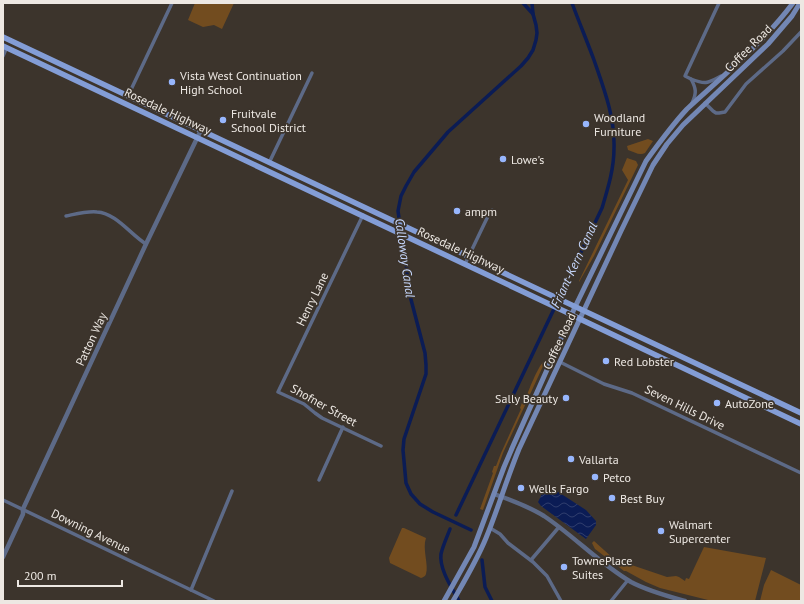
<svg xmlns="http://www.w3.org/2000/svg" width="804" height="604" font-family="'PT Sans',sans-serif">
<defs>
<pattern id="water-waves" width="16" height="10" patternUnits="userSpaceOnUse"><rect width="16" height="10" fill="#0b1c55"/><path d="M0 5q4-4 8 0t8 0" fill="none" stroke="#2f3d6d"/></pattern>
</defs>
<rect width="100%" height="100%" fill="#3c342c"/>
<g fill="#724c1f">
<path d="M195 3H234L222 29 214 25 203 27 188 20Z"/>
<path d="M648 139 653 141 645 153C640 156 634 152 628 150L627 146Z"/>
<path d="M627 158 636 161 638 165 594 256 579 282V281L628 180 622 170Z"/>
<path d="M544 361V364L503 453 483 510 480 509 493 473 492 472 494 466H496L501 453 521 409 520 408 523 400H525C529 390 537 368 544 361Z"/>
<path d="M402 528H404L426 538C422 549 429 565 426 574 425 577 423 577 421 578L390 563 389 558Z"/>
<path d="M594 541 614 559 667 577 676 576 679 577 685 581 686 578 689 579 704 547 766 558 755 601H712L660 588 646 582 626 571H624L595 549 592 543Z"/>
<path d="M771 570 801 585V601H760L764 585Z"/>
</g>
<path fill="url(#water-waves)" d="M549 486 586 510 596 521V525L586 539 541 506 538 502C541 497 543 488 549 486Z"/>
<g fill="none" stroke-linecap="round" stroke-linejoin="round">
<g stroke="#0b1c55" stroke-width="3.5">
<path d="M532 3 533 14"/>
<path d="M456 515 602 208C608 188 614 169 614 148 615 117 604 89 594 60 587 41 579 22 572 3"/>
<path d="M450 529C447 537 443 545 441 554 439 569 452 588 459 601"/>
<path d="M471 530 433 512 420 504 411 494 406 483 403 450 404 439 426 374V365L425 353 408 288 406 260 399 218 398 211 401 196 406 186 414 172 448 132 521 66 528 58 533 50 536 40 537 33 536 25 533 14 523 3"/>
<path d="M482 560 485 587 492 601"/>
</g>
<g stroke="#5d6a87" stroke-width="3.5">
<path d="M3 56 7 47"/>
<path d="M691 79 685 76 719 3"/>
<path d="M128 96 172 3"/>
<path d="M692 103C697 93 696 88 691 79 706 85 708 83 721 76"/>
<path d="M705 103 713 111 716 113H719L725 112 746 84 783 51 801 32"/>
<path d="M269 163 312 73"/>
<path d="M363 215 278 392 304 404 315 413 322 418 381 446"/>
<path d="M66 216C76 214 87 211 97 212 116 213 131 235 146 244"/>
<path d="M465 264 489 214 492 210"/>
<path d="M560 362 604 384 632 393 801 473"/>
<path d="M319 480 343 427"/>
<path d="M3 500 214 601"/>
<path d="M490 528 500 534 508 543 533 562 547 576 561 601"/>
<path d="M531 560 559 527"/>
<path d="M191 590 232 491"/>
<path d="M611 601 628 580"/>
</g>
<g stroke="#5d6a87" stroke-width="4.5">
<path d="M494 494C511 500 528 506 544 516 574 536 600 564 631 582 648 591 667 596 685 601"/>
<path d="M3 557 23 514V509L146 244 201 130"/>
</g>
<g stroke="#7387b4" stroke-width="5">
<path d="M444 601 474 547 504 467 513 446 575 307 646 161C659 143 672 125 687 109 724 75 763 43 793 3"/>
<path d="M453 601C465 580 477 560 486 538 498 509 507 478 519 449L621 231 653 165 667 144 683 125 768 44 792 16 800 3"/>
</g>
<g stroke="#839dd6" stroke-width="5.5">
<path d="M3 37 801 413"/>
<path d="M3 46 566 312 580 319 801 424"/>
</g>
</g>
<g fill="#97b6fd" stroke="#3c342c" stroke-width="1.5">
<circle cx="172" cy="82" r="4"/>
<circle cx="223" cy="120" r="4"/>
<circle cx="586" cy="124" r="4"/>
<circle cx="503" cy="159" r="4"/>
<circle cx="457" cy="211" r="4"/>
<circle cx="606" cy="361" r="4"/>
<circle cx="566" cy="398" r="4"/>
<circle cx="717" cy="403" r="4"/>
<circle cx="571" cy="459" r="4"/>
<circle cx="595" cy="477" r="4"/>
<circle cx="521" cy="488" r="4"/>
<circle cx="612" cy="498" r="4"/>
<circle cx="661" cy="531" r="4"/>
<circle cx="564" cy="567" r="4"/>
</g>
<g text-anchor="middle" dominant-baseline="central" stroke-width="3.5" stroke-linejoin="round" paint-order="stroke">
<g font-size="12" fill="#ede8e3" stroke="#3c342c">
<text transform="translate(748 48) rotate(-45)">Coffee Road</text>
<text transform="translate(168 111) rotate(25)">Rosedale Highway</text>
<text transform="translate(461 250) rotate(25)">Rosedale Highway</text>
<text transform="translate(312 299) rotate(-64)">Henry Lane</text>
<text transform="translate(91 339) rotate(-65)">Patton Way</text>
<text transform="translate(559 341) rotate(-65)">Coffee Road</text>
<text transform="translate(324 405) rotate(29)">Shofner Street</text>
<text transform="translate(685 407) rotate(26)">Seven Hills Drive</text>
<text transform="translate(91 531) rotate(26)">Downing Avenue</text>
</g>
<g font-size="12" fill="#ede8e3" stroke="#3c342c" text-anchor="start">
<text x="180" y="75">Vista West Continuation<tspan x="180" dy="14">High School</tspan></text>
<text x="231" y="113">Fruitvale<tspan x="231" dy="14">School District</tspan></text>
<text x="594" y="117">Woodland<tspan x="594" dy="14">Furniture</tspan></text>
<text x="511" y="159">Lowe's</text>
<text x="465" y="211">ampm</text>
<text x="614" y="361">Red Lobster</text>
<text x="558" y="398" text-anchor="end">Sally Beauty</text>
<text x="725" y="403">AutoZone</text>
<text x="579" y="459">Vallarta</text>
<text x="603" y="477">Petco</text>
<text x="529" y="488">Wells Fargo</text>
<text x="620" y="498">Best Buy</text>
<text x="669" y="524">Walmart<tspan x="669" dy="14">Supercenter</tspan></text>
<text x="572" y="560">TownePlace<tspan x="572" dy="14">Suites</tspan></text>
</g>
<g font-size="13" font-style="italic" fill="#c6d7fc" stroke="#3c342c">
<text transform="translate(405 258) rotate(82)">Calloway Canal</text>
<text transform="translate(574 265) rotate(-65)">Friant-Kern Canal</text>
</g>
</g>
<rect width="804" height="604" fill="none" stroke="#ede8e3" stroke-width="8"/>
<path d="M18 580v6h104v-6" fill="none" stroke="#ede8e3" stroke-width="2"/>
<text x="24" y="580" font-size="12" fill="#ede8e3" stroke="#3c342c" stroke-width="3" paint-order="stroke">200 m</text>
</svg>
